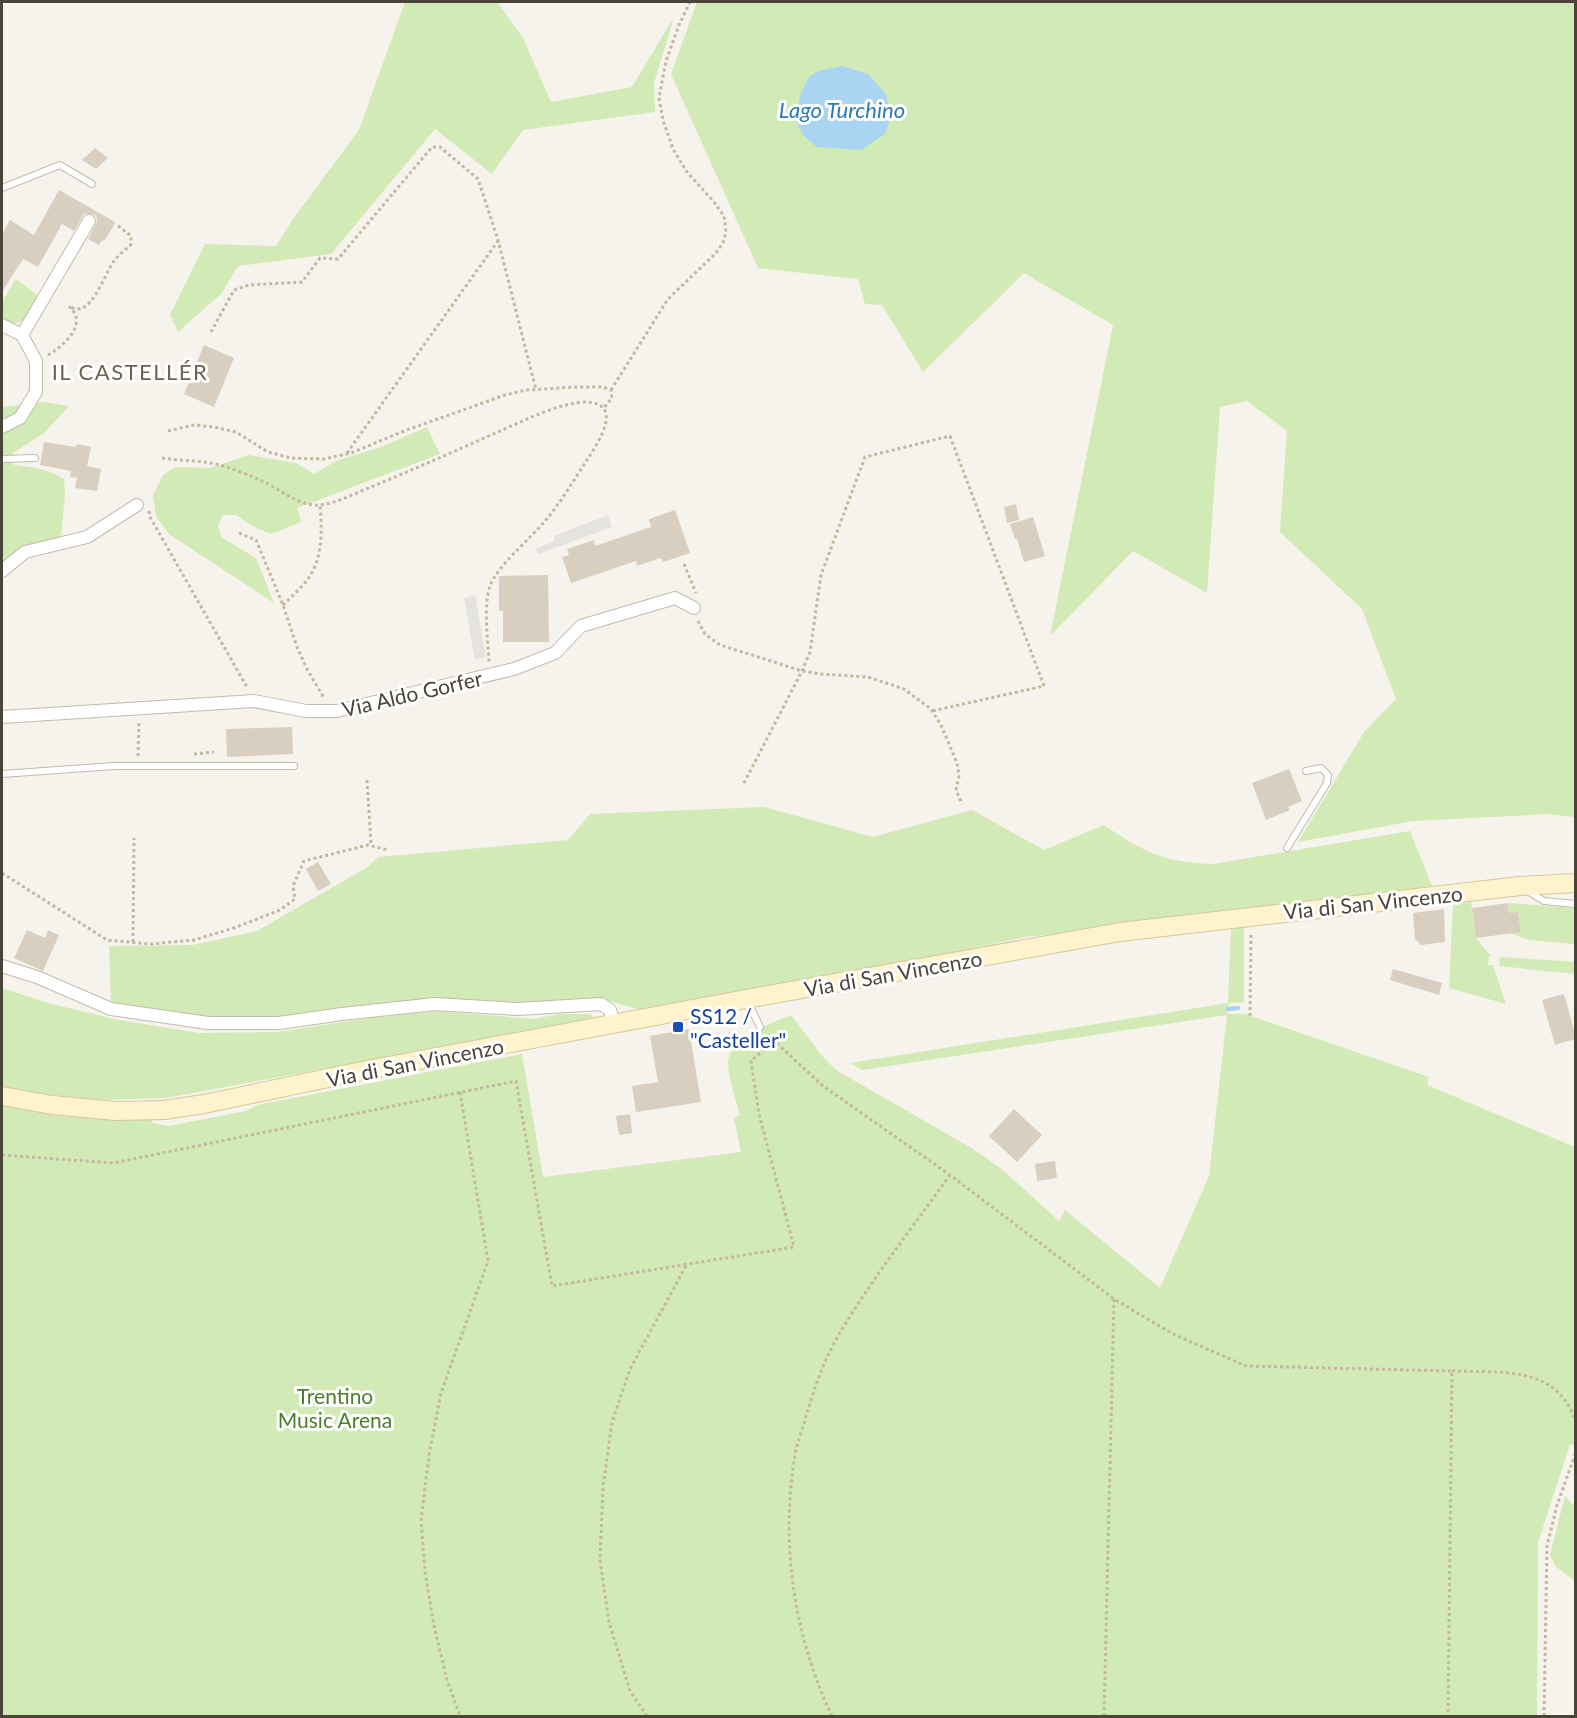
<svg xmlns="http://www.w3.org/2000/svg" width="1577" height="1718" font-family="Lato,sans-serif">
<rect width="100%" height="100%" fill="#f6f3ec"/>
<g fill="#d2eab5">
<path d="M405 2H497L523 38 551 102 632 87 674 17 654 83 655 112 523 130 492 174 435 129 331 254 238 266 221 294 178 332 170 315 205 244 276 246 293 219 359 130Z"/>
<path d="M697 2H1575V817L1548 814 1413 821 1298 842 1364 732 1396 699 1362 609 1280 532 1287 431 1247 401 1220 407 1207 593 1133 551 1050 636 1113 325 1024 273 923 372 882 305 865 304 858 279 758 268 671 74Z"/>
<path d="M16 279 37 295C35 304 28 321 17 323 13 324 6 322 2 321V302Z"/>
<path d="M43 402 69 406 44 433 13 453 14 465C31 467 49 469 64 479L65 495 61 537 20 548 2 563V407Z"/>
<path d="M427 427 440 454 297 508 301 522 272 534 256 528 236 515H223L218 526 222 538 256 558 274 603 169 534 156 517 153 495 163 475 175 467 211 468 248 455 296 463 314 474 336 461 378 448Z"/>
<path d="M764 807 873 837 972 810 1044 850 1104 825C1145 853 1163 862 1213 864L1410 831 1432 886 1027 937 770 988 640 1010 599 998 531 1003 431 998 276 1019 208 1018 111 1003 109 946 192 945 257 931 366 868 379 857 568 840 590 814Z"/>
<path d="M1471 902 1476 938 1491 956H1489L1488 965H1493L1506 1004 1449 988 1453 905Z"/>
<path d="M1508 903 1575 908V944L1529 940 1510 933 1521 931 1518 912 1509 913Z"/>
<path d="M1244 927V1002L1229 1003 1227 1014H1245L1429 1077 1427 1085 1575 1147V1445L1570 1444 1538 1543 1537 1716H2V1104L152 1117V1123L169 1126 246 1111 257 1105 522 1054 543 1177 741 1152 734 1118 740 1115C736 1099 729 1081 728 1064 728 1038 772 1023 791 1015L823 1057 836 1070 973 1149 1004 1171 1059 1221 1065 1210 1160 1288 1209 1176 1227 1015 862 1070 850 1063 1228 1003 1231 929Z"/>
<path d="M1500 957 1575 962V974L1499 966Z"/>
<path d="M2 988 48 1003 114 1019 199 1033 276 1032 377 1017 439 1011 532 1019 560 1014H591L594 1019 166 1098 101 1100 33 1093 2 1087Z"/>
<path d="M1565 1496 1575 1507V1581L1555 1566 1550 1555Z"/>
</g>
<g fill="#e5e3e0">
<path d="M608 515 612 527 538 554 536 549 554 541V536Z"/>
<path d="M475 595 486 657 475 660 464 598Z"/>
</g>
<path fill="#a9d4f2" d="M842 66 868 74 886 94 891 117 885 134 861 150 817 147 803 135 796 121 800 95 809 77 818 71Z"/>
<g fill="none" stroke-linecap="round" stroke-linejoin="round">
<path stroke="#a9d4f2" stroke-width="4.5" d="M1228 1009 1238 1008"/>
</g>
<g fill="#d8cfc1">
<path d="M95 148 108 158 96 169 82 160Z"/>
<path d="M59 190 115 222 113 227 104 241 102 240 99 245 88 239 97 222 96 216 93 214H84L74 231 62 224 38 267 23 259 2 292V235L10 220 34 235Z"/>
<path d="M204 345 234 358 214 407 184 394Z"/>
<path d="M44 442 76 447 77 444 91 447 87 466 101 469 97 491 75 488 77 478 70 477 71 471 40 465Z"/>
<path d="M1016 504 1019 520 1007 523 1004 507Z"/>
<path d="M675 510 690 553 663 562 661 558 637 566 636 561 571 583 562 557 569 555 567 549 594 540 595 546 651 527 649 519Z"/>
<path d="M1033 517 1045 556 1024 562 1017 539H1015L1010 524Z"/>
<path d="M548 575 549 642H503V611H499V576Z"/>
<path d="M292 727 293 754 227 757 226 729Z"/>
<path d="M1289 769 1302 801 1288 807 1290 810 1266 820 1252 783Z"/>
<path d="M318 862 331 884 318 891 306 869Z"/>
<path d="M1508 903 1509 913 1518 912 1521 932 1476 938 1472 908Z"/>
<path d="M1444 909 1445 942 1421 945 1415 939 1413 913Z"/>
<path d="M27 930 45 938 48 930 59 935 43 971 14 958Z"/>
<path d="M1393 969 1442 983 1439 995 1390 980Z"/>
<path d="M1564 994 1575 1034V1039L1555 1045 1542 1000Z"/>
<path d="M689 1029 701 1102 636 1112 632 1086 658 1082 650 1036Z"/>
<path d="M1014 1109 1042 1135 1017 1162 989 1136Z"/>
<path d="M630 1114 632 1133 619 1135 616 1116Z"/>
<path d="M1055 1161 1057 1178 1037 1181 1035 1164Z"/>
</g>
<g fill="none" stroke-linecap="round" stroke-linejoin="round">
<g stroke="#c2bbae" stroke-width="8">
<g id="service">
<path d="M2 188 60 165 92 184"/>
<path d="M2 459 35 458"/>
<path d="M2 774 114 766H294"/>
<path d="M1287 848 1327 783 1328 775 1321 768 1306 771"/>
<path d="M1528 891 1544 901 1576 904"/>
<path d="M748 1002 760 1027"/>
</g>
</g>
<g stroke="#c2bbae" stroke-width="14">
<g id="minor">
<path d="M2 325 22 335 36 361V392L20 418 2 427"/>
<path d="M22 335 89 221"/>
<path d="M2 571 25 552 87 537 137 505"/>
<path d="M2 717 254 701 306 711H337L514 669 555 653 581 626 675 598 694 608"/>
<path d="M2 966 37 977 111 1009 208 1023H279L342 1014 435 1004 518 1009 601 1004 610 1010 614 1024"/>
</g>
</g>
<g stroke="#d6c79b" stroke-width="20">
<path id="secondary" d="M2 1096 52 1105 116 1111 164 1110 204 1104 362 1071 746 999 1120 932 1520 886 1576 883"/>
</g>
<g stroke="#c4b79f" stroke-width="3" stroke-dasharray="3 3" stroke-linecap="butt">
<path d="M211 332 234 290 249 285 302 282 320 258 338 259 432 147H440L478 179 498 240 536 390"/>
<path d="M48 355C60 348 82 331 75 314 74 311 71 309 69 306 91 321 104 274 114 261 119 254 126 250 131 244V236L116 224"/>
<path d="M611 390 668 299 715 254 723 243 726 232 724 216 714 202 687 172 673 149 663 120 659 98 666 61 679 25 690 2"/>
<path d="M168 431 194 425 214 427 236 432 268 452 291 458 324 459 351 453 404 431 505 395 526 390 577 387H603L611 390 612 398 603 409"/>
<path d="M347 453 498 241"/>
<path d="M162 458C181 461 200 460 220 465 234 469 249 475 262 481 280 489 300 507 320 505 337 503 356 493 371 487 415 469 457 450 500 431 523 421 561 402 586 402 624 403 599 441 589 457 575 478 562 501 545 521 531 538 497 566 490 586 483 606 488 641 489 662"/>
<path d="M149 511 150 517 248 689"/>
<path d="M239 533 256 540 283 605 297 647 307 669 324 698"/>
<path d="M684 564 696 593"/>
<path d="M283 605C292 596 303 587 310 576 323 555 322 529 320 505"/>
<path d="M698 621 705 634 720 645 752 655 802 671 820 674 868 677 904 689 931 709 941 725 957 763 959 776 956 790 962 804"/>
<path d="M194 754 214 752"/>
<path d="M138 756 139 720"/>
<path d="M367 780 371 844"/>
<path d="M744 783 802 671 810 652 821 575 865 457 950 436 1044 686 932 711"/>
<path d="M2 873 107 940 150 944 194 940 234 928 280 910 295 899 293 886 304 861 368 845 388 850"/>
<path d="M133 942 134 838"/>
<path d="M1250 1016 1251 933"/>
<path d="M768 1035 823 1086 950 1175 1114 1299 1173 1334 1246 1366 1452 1371 1448 1716"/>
<path d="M460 1092 488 1261 441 1393 429 1455 421 1520 425 1571 434 1626 447 1680 460 1716"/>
<path d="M2 1155 113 1163 516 1081 552 1286 794 1247 759 1114 751 1061 774 1041"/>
<path d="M1452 1371C1500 1373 1558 1364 1576 1423"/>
<path d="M647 1716 630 1691 609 1622 600 1560 603 1488 612 1422 630 1369 687 1264"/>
<path d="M832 1716C794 1636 780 1544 795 1455 797 1442 803 1429 806 1416 814 1389 824 1360 838 1336 871 1280 912 1228 950 1175"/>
<path d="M1104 1716 1114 1299"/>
<path d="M1544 1716 1547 1546 1557 1505 1576 1452"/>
</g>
<use href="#service" stroke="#fff" stroke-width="6"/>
<use href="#minor" stroke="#fff" stroke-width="12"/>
<use href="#secondary" stroke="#fff3cd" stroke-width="18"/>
</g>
<rect fill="#1a4fb4" stroke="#fff" stroke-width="2" x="672" y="1021" width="12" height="12" rx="3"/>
<g text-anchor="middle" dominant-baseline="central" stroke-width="6" stroke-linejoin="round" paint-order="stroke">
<g font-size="21" fill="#4b4439" stroke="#fff">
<text transform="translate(412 693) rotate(-13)">Via Aldo Gorfer</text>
<text transform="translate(1373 902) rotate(-6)">Via di San Vincenzo</text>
<text transform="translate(893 973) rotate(-10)">Via di San Vincenzo</text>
<text transform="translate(415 1062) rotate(-11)">Via di San Vincenzo</text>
</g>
<g font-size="21" fill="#164399" stroke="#fff" text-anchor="start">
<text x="690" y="1015">SS12 /<tspan x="690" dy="24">"Casteller"</tspan></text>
</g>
<g font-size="21" fill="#4a7f2a" stroke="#fff">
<text x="335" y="1395">Trentino<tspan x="335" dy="24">Music Arena</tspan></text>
</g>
<g font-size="22" font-style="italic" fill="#2e7ab2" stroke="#fff">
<text x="842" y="109">Lago Turchino</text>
</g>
<g font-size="22" letter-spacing="1.5" fill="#6e6250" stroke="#fff">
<text x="130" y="371">IL CASTELLÉR</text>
</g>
</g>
<rect width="1577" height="1718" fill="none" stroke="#4b4439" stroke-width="6"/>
</svg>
